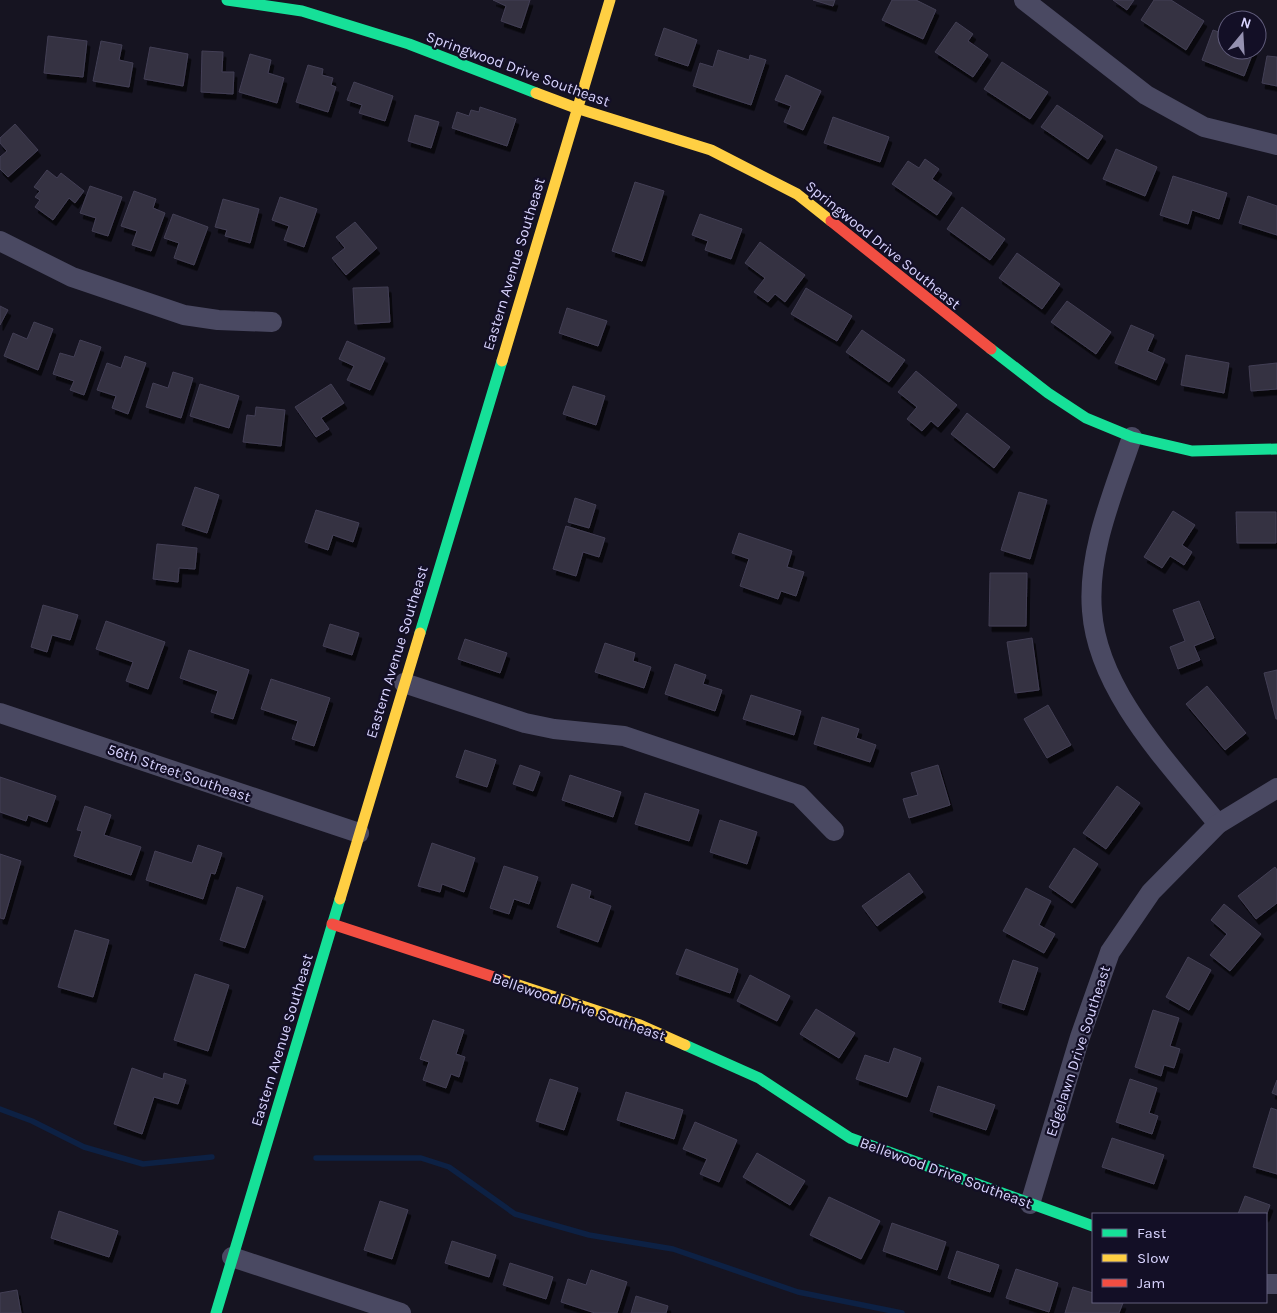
<svg xmlns="http://www.w3.org/2000/svg" width="1277" height="1313" font-family="Karla,sans-serif">
<defs>
<filter id="shadow"><feDropShadow dx="3" dy="5.5" stdDeviation="0" flood-color="#0009"/></filter>
</defs>
<rect width="100%" height="100%" fill="#161421"/>
<g fill="none" stroke-linecap="round" stroke-linejoin="round">
<g stroke="#0d2144" stroke-width="5.5">
<path d="M0 1109 32 1121 84 1147 143 1164 212 1157"/>
<path d="M316 1158H421L449 1167 515 1214 589 1235 673 1249 798 1292 902 1313"/>
</g>
</g>
<g fill="#343243" stroke="#433f54" filter="url(#shadow)">
<path d="M493 0H530L521 28 501 21 506 6Z"/>
<path d="M813 0H835L833 6Z"/>
<path d="M892 0H916L936 10 923 39 882 20Z"/>
<path d="M1113 0H1134L1127 10Z"/>
<path d="M1154 0H1171L1204 21 1186 50 1141 20Z"/>
<path d="M956 22 973 34 968 41 988 55 973 77 935 52Z"/>
<path d="M664 28 697 40 688 66 655 55Z"/>
<path d="M1213 30 1227 35V50H1254L1244 76 1202 60Z"/>
<path d="M48 36 87 41 83 77 44 73Z"/>
<path d="M101 41 122 45 119 60 133 63 129 87 93 81Z"/>
<path d="M150 47 188 54 183 86 144 79Z"/>
<path d="M718 50 749 60 750 55 766 60 751 105 693 86 700 63 713 67Z"/>
<path d="M202 51 223 52 222 72H234L233 94 201 92Z"/>
<path d="M250 54 271 60 268 73 284 78 277 103 239 92Z"/>
<path d="M1267 56 1277 57V86L1262 83Z"/>
<path d="M1002 62 1048 92 1030 119 984 89Z"/>
<path d="M308 65 323 69 322 75 333 78 331 85 336 87 328 112 296 102Z"/>
<path d="M786 75 821 91 803 130 784 122 791 106 775 100Z"/>
<path d="M354 82 393 96 385 121 359 113 362 105 347 100Z"/>
<path d="M1057 105 1103 136 1088 159 1041 127Z"/>
<path d="M480 107 516 119 507 146 452 128 457 112 469 116 471 110 479 112Z"/>
<path d="M415 115 439 122 431 148 408 141Z"/>
<path d="M833 117 889 137 880 162 824 143Z"/>
<path d="M15 124 38 150 8 177 0 169V157L7 151 0 143V138Z"/>
<path d="M1116 149 1157 167 1145 196 1103 179Z"/>
<path d="M925 159 939 169 932 179 952 193 937 215 892 184 908 161 919 168Z"/>
<path d="M47 170 57 178 61 173 84 191 75 203 69 198 53 220 35 207 40 200 35 197 40 191 34 187Z"/>
<path d="M1173 176 1227 193 1219 219 1192 210 1188 224 1160 215Z"/>
<path d="M635 182 664 191 642 261 612 251Z"/>
<path d="M90 186 122 197 108 236 92 231 96 218 80 213Z"/>
<path d="M134 191 156 199 153 208 165 213 151 251 132 245 137 231 121 226Z"/>
<path d="M1248 196 1277 206V235L1239 223Z"/>
<path d="M280 197 317 209 304 247 284 240 289 226 272 220Z"/>
<path d="M223 199 259 209 250 243 225 236 227 230 215 227Z"/>
<path d="M962 207 1005 239 990 260 947 229Z"/>
<path d="M173 214 208 227 194 265 174 258 179 243 164 238Z"/>
<path d="M700 214 742 229 731 259 705 250 708 241 692 235Z"/>
<path d="M355 222 377 248 346 275 332 258 345 248 336 237Z"/>
<path d="M760 242 805 275 785 302 775 294 768 302 754 292 765 278 745 263Z"/>
<path d="M1017 253 1060 284 1042 309 999 278Z"/>
<path d="M388 287 390 322 355 324 353 288Z"/>
<path d="M806 288 852 316 837 341 791 314Z"/>
<path d="M1067 301 1111 332 1096 354 1051 322Z"/>
<path d="M0 306 8 310 0 325Z"/>
<path d="M567 308 607 321 598 346 559 333Z"/>
<path d="M34 322 53 329 38 370 4 356 13 333 27 339Z"/>
<path d="M1131 325 1154 335 1147 351 1165 359 1156 380 1115 363Z"/>
<path d="M862 330 905 360 889 382 846 352Z"/>
<path d="M80 340 101 347 84 395 70 390 74 381 53 374 60 353 74 357Z"/>
<path d="M347 341 385 358 370 390 347 380 354 366 339 359Z"/>
<path d="M1186 355 1229 363 1224 393 1181 385Z"/>
<path d="M125 356 146 363 128 414 112 408 116 396 97 390 107 363 121 368Z"/>
<path d="M1277 363V389L1251 391 1249 366Z"/>
<path d="M916 371 957 405 938 427 931 421 922 431 907 419 917 407 898 392Z"/>
<path d="M173 372 193 378 181 418 146 407 153 383 168 388Z"/>
<path d="M200 384 239 396 229 428 190 416Z"/>
<path d="M331 384 344 403 321 418 329 429 316 437 295 407Z"/>
<path d="M573 386 605 396 596 425 563 414Z"/>
<path d="M256 407 285 410 281 446 243 442 247 415 255 416Z"/>
<path d="M967 413 1010 447 994 468 951 434Z"/>
<path d="M195 487 219 495 207 533 182 525Z"/>
<path d="M1019 492 1047 500 1030 559 1001 550Z"/>
<path d="M575 498 596 505 589 528 568 522Z"/>
<path d="M316 510 359 523 353 542 333 535 328 550 305 542Z"/>
<path d="M1173 511 1195 525 1182 545 1192 552 1184 565 1170 556 1162 568 1144 557Z"/>
<path d="M1236 512H1276V543H1237Z"/>
<path d="M566 526 605 538 599 557 583 552 576 576 553 569Z"/>
<path d="M739 533 792 551 787 567 804 572 796 596 781 591 778 599 740 586 749 559 732 553Z"/>
<path d="M157 544 197 548 195 569 179 568 178 582 153 579Z"/>
<path d="M990 573H1027L1026 626H989Z"/>
<path d="M1199 601 1214 638 1194 646 1200 660 1178 669 1170 647 1185 641 1173 610Z"/>
<path d="M43 605 78 615 70 640 52 635 47 652 31 647Z"/>
<path d="M106 621 165 642 148 689 126 681 133 662 96 649Z"/>
<path d="M330 624 359 633 352 655 323 646Z"/>
<path d="M1032 638 1039 690 1015 693 1007 642Z"/>
<path d="M465 639 507 653 500 673 458 659Z"/>
<path d="M605 643 635 653 633 661 651 667 644 688 595 672Z"/>
<path d="M189 650 249 670 233 719 211 712 218 691 180 678Z"/>
<path d="M675 664 706 675 703 684 722 690 715 711 665 694Z"/>
<path d="M1277 670V719H1276L1264 673Z"/>
<path d="M271 679 330 698 314 746 292 739 298 721 261 709Z"/>
<path d="M1207 686 1246 733 1225 750 1186 704Z"/>
<path d="M751 695 801 711 794 735 743 719Z"/>
<path d="M1048 705 1071 745 1047 758 1024 719Z"/>
<path d="M822 717 859 729 856 738 876 745 870 762 814 744Z"/>
<path d="M465 750 496 760 487 787 456 777Z"/>
<path d="M520 765 540 772 533 791 513 784Z"/>
<path d="M938 765 950 805 909 818 903 799 918 795 911 773Z"/>
<path d="M570 775 621 792 613 817 562 800Z"/>
<path d="M0 777 56 796 47 822 28 815 26 821 0 812Z"/>
<path d="M1117 786 1140 803 1106 849 1083 833Z"/>
<path d="M645 793 699 810 689 841 635 824Z"/>
<path d="M85 806 111 815 104 835 141 847 131 875 74 856 82 831 77 830Z"/>
<path d="M720 820 757 832 747 864 710 852Z"/>
<path d="M432 843 475 858 464 892 442 884 440 892 418 886Z"/>
<path d="M198 845 222 853 215 874 211 873 203 899 146 880 155 851 192 863Z"/>
<path d="M1074 848 1098 864 1072 903 1049 887Z"/>
<path d="M0 854 21 861 4 919 0 918Z"/>
<path d="M504 866 538 877 529 904 514 899 509 914 490 908Z"/>
<path d="M1275 867 1277 870V903L1256 919 1238 896Z"/>
<path d="M909 873 923 892 877 926 862 906Z"/>
<path d="M572 884 591 891 589 898 611 906 598 942 557 927Z"/>
<path d="M237 887 263 896 245 948 220 940Z"/>
<path d="M1026 888 1051 901 1039 925 1055 934 1044 953 1003 931Z"/>
<path d="M1224 904 1261 934 1230 971 1210 955 1227 934 1211 920Z"/>
<path d="M75 930 109 940 93 997 58 987Z"/>
<path d="M686 949 738 969 730 993 676 974Z"/>
<path d="M1188 957 1211 970 1189 1010 1166 997Z"/>
<path d="M1013 960 1038 968 1024 1010 999 1002Z"/>
<path d="M195 974 229 985 208 1051 174 1040Z"/>
<path d="M750 975 790 996 777 1021 737 1001Z"/>
<path d="M816 1009 855 1033 839 1058 800 1034Z"/>
<path d="M1153 1010 1179 1018 1170 1046 1180 1049 1174 1068 1164 1065 1161 1076 1135 1067Z"/>
<path d="M433 1020 464 1030 456 1054 465 1057 459 1077 451 1074 446 1088 423 1080 429 1062 420 1059Z"/>
<path d="M894 1048 921 1058 907 1097 856 1079 865 1055 889 1063Z"/>
<path d="M132 1068 163 1079 164 1073 186 1080 178 1104 154 1097 142 1134 114 1124Z"/>
<path d="M550 1079 578 1088 564 1130 536 1121Z"/>
<path d="M1130 1079 1157 1088 1149 1113 1158 1116 1152 1134 1116 1122Z"/>
<path d="M1277 1080V1095L1272 1093Z"/>
<path d="M938 1086 995 1105 986 1130 930 1111Z"/>
<path d="M626 1092 683 1110 674 1139 617 1120Z"/>
<path d="M1271 1108 1277 1110V1174L1253 1167Z"/>
<path d="M695 1122 737 1140 719 1182 700 1174 707 1159 683 1149Z"/>
<path d="M1112 1138 1164 1155 1154 1184 1102 1167Z"/>
<path d="M757 1153 805 1181 790 1205 743 1177Z"/>
<path d="M1245 1196 1270 1205 1266 1216 1238 1214Z"/>
<path d="M829 1197 880 1221 861 1259 810 1235Z"/>
<path d="M380 1201 408 1210 392 1259 364 1250Z"/>
<path d="M59 1211 118 1231 109 1257 51 1238Z"/>
<path d="M892 1223 946 1242 937 1270 883 1251Z"/>
<path d="M452 1241 496 1255 489 1277 445 1263Z"/>
<path d="M957 1251 999 1265 990 1292 948 1278Z"/>
<path d="M510 1263 553 1277 546 1299 503 1285Z"/>
<path d="M1016 1269 1058 1283 1049 1312 1006 1298Z"/>
<path d="M591 1270 627 1282 617 1313H595L561 1302 568 1279 586 1285Z"/>
<path d="M1073 1287 1093 1293V1302L1123 1303 1119 1313H1065Z"/>
<path d="M17 1290 21 1313H0V1293Z"/>
<path d="M636 1296 668 1306 666 1313H631Z"/>
</g>
<g fill="none" stroke-linecap="round" stroke-linejoin="round">
<g stroke="#4a4962" stroke-width="20">
<path d="M1024 0 1146 95 1204 127 1277 145"/>
<path d="M0 241 72 277 184 315 218 320 272 322"/>
<path d="M1132 437C1114 491 1087 552 1092 611 1098 692 1169 763 1218 824"/>
<path d="M404 683 525 723 554 729 624 736 799 795 834 831"/>
<path d="M0 713 359 833"/>
<path d="M1030 1204 1080 1037 1110 952 1151 892 1218 824 1277 788"/>
<path d="M232 1257 401 1313"/>
<path d="M1266 1284H1277"/>
</g>
<g stroke="#16e098" stroke-width="11">
<path d="M227 0 302 11 409 44 536 93"/>
<path d="M991 349 1048 393 1086 418 1132 437 1192 451 1277 449"/>
<path d="M420 633 502 361"/>
<path d="M685 1045 759 1078 850 1138 1093 1226"/>
<path d="M216 1313 340 899"/>
</g>
<g stroke="#ffcf43" stroke-width="11">
<path d="M536 93 576 108 711 150 797 194 831 221"/>
<path d="M502 361 610 0"/>
<path d="M340 899 420 633"/>
<path d="M500 979 640 1025 685 1045"/>
</g>
<g stroke="#f24e42" stroke-width="11">
<path d="M831 221 991 349"/>
<path d="M332 924 500 979"/>
</g>
</g>
<g text-anchor="middle" dominant-baseline="central" stroke-width="4.5" stroke-linejoin="round" paint-order="stroke">
<g font-size="15" fill="#d9d4ff" stroke="#130f26">
<text transform="translate(518 69) rotate(20)">Springwood Drive Southeast</text>
<text transform="translate(883 245) rotate(39)">Springwood Drive Southeast</text>
<text transform="translate(514 264) rotate(-73)">Eastern Avenue Southeast</text>
<text transform="translate(397 652) rotate(-73)">Eastern Avenue Southeast</text>
<text transform="translate(179 773) rotate(19)">56th Street Southeast</text>
<text transform="translate(579 1007) rotate(19)">Bellewood Drive Southeast</text>
<text transform="translate(282 1040) rotate(-73)">Eastern Avenue Southeast</text>
<text transform="translate(1078 1051) rotate(-72)">Edgelawn Drive Southeast</text>
<text transform="translate(946 1173) rotate(20)">Bellewood Drive Southeast</text>
</g>
</g>
<rect x="1092" y="1213" width="175" height="90" fill="#130f26" stroke="#625e7d"/>
<rect x="1102" y="1229" width="25" height="8" fill="#16e098" stroke="#625e7d"/>
<text x="1137" y="1238" font-size="15" fill="#d9d4ff">Fast</text>
<rect x="1102" y="1254" width="25" height="8" fill="#ffcf43" stroke="#625e7d"/>
<text x="1137" y="1263" font-size="15" fill="#d9d4ff">Slow</text>
<rect x="1102" y="1279" width="25" height="8" fill="#f24e42" stroke="#625e7d"/>
<text x="1137" y="1288" font-size="15" fill="#d9d4ff">Jam</text>
<g transform="translate(1242 35) rotate(18)"><circle r="24" fill="#130f26" stroke="#625e7d"/>
<path d="M0-4L9 19L0 12L-9 19Z" fill="#9591b1"/>
<text y="-8" font-size="14" font-weight="bold" text-anchor="middle" fill="#d9d4ff">N</text>
</g>
</svg>
